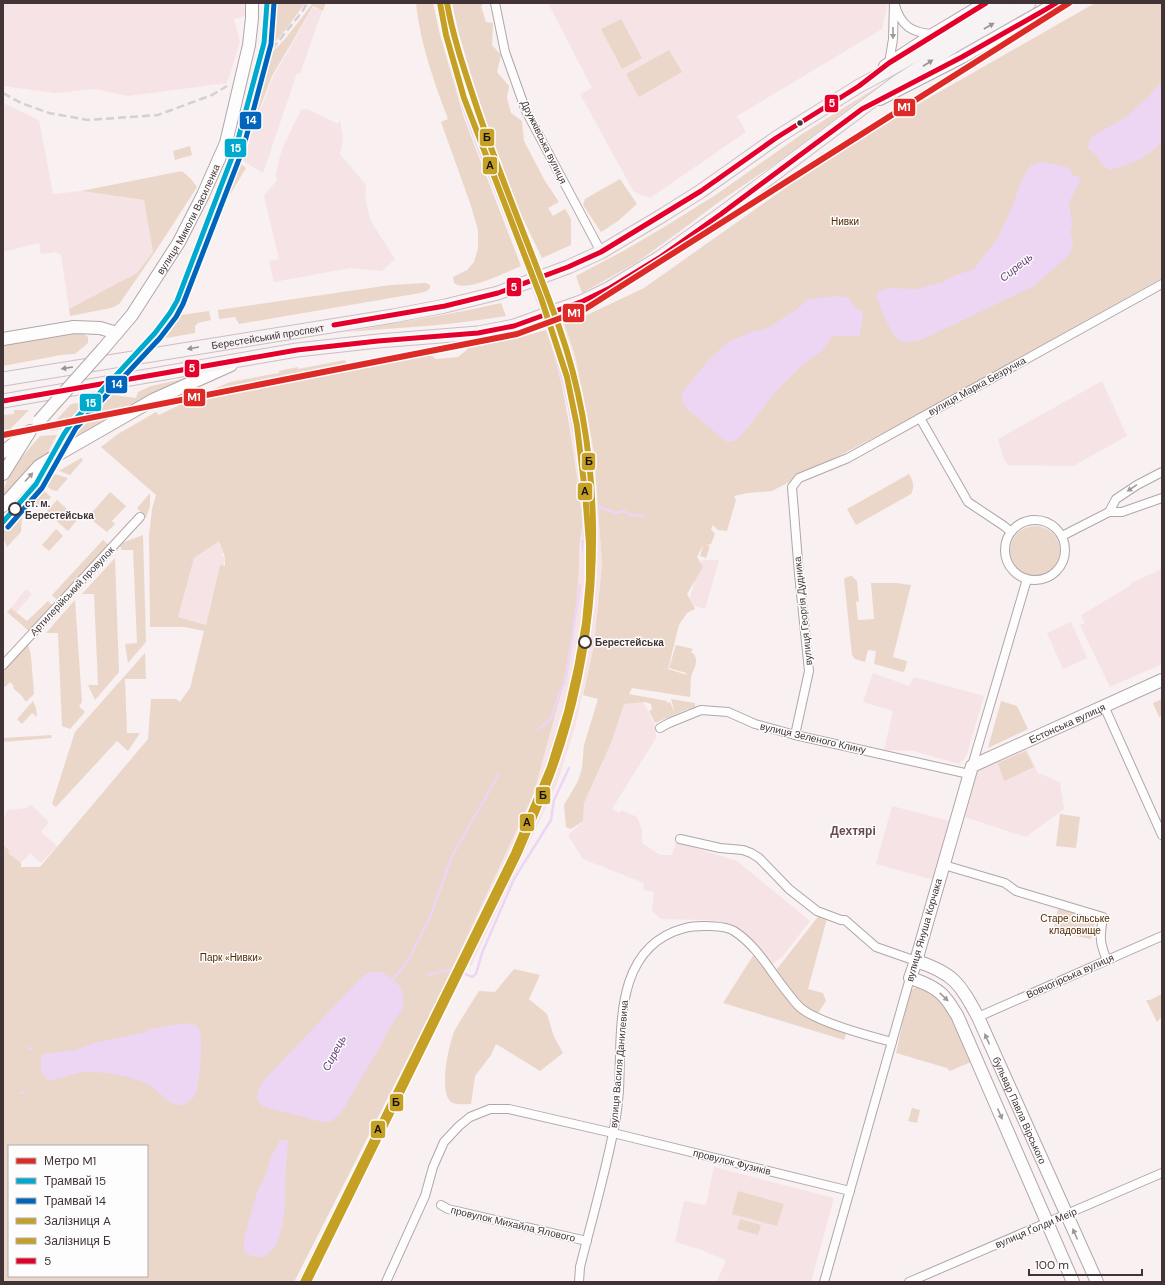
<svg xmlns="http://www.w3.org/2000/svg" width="1165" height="1285" font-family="'DM Sans',sans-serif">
<rect width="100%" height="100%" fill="#f8f0f1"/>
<g fill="#f6e3e6">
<path d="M3 3H244L245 16 234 19 240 42 227 83 128 96 95 89 55 93 3 86Z"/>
<path d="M548 3H888L882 29 737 116 746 132 650 198 634 192 580 94 592 88Z"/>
<path d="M313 7 322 11 300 74 297 73 263 173 241 160 273 77Z"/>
<path d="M3 103 39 120 53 194 81 191 144 200 153 252 137 273 69 309 61 255 56 252 41 254 39 243 3 252Z"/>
<path d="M307 109 338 124 340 120 343 139 340 154 366 185 365 196 370 220 395 259 382 271 350 268 274 282 269 261 279 259 264 196 277 180 276 176 278 163 283 147 301 110Z"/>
<path d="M564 323 575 355 594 451 602 564 594 645 575 727 557 784 471 966 457 958 533 795 581 550 580 540 582 534 581 505 568 409 555 355 546 330Z"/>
<path d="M1102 381 1127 436 1073 466 1008 465 1004 460 998 439Z"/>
<path d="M177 490 219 541 223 551 222 556 225 557 224 566 220 565 206 625 178 617 149 536 154 501Z"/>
<path d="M701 560H719L705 609 688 604Z"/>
<path d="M1162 569V664L1110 687 1080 625 1085 623 1081 615 1130 586 1131 583Z"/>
<path d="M26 589 32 594 17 612 11 608Z"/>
<path d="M1071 622 1087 658 1063 669 1047 633Z"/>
<path d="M873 673 909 686 914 677 984 696 966 757 959 764 914 751 884 750 893 711 863 702Z"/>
<path d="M643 701 655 726 656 738 612 809 620 813 621 810 637 817 642 830V843L660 855H672L676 842 737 861 810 921 783 956 770 966 742 933 723 923 706 920 660 919 652 911 654 892 643 890 644 883 583 859 568 835 583 821 584 803 612 741 624 704Z"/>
<path d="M1024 744 1038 773 1060 782 1064 809 1026 837 962 816 976 768Z"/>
<path d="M31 805 49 822 41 832 57 846 41 863 30 853 21 863 8 853 10 851 3 845V818L8 810 26 808Z"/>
<path d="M892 806 954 822 938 881 876 864Z"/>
<path d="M714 1167 834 1198 811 1282H717L726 1260 699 1249 675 1242 684 1201 706 1205Z"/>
</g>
<g fill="#ebd7ca" fill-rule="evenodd">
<path d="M270 3H305L287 28 270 48 271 53 285 39 313 3H326L323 11 313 6 272 76 239 162 246 168 220 211 218 209 244 144 269 48 272 21Z"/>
<path d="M416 3H433L439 31 464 118 521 266C506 272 467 293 454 283L453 277 467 270 474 262 478 248V230L470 203 441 122 448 119C434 82 420 43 416 3Z"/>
<path d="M452 3H484L481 6 486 22 493 23 492 45 501 55 497 72 509 86 507 98 511 113 522 121 524 141 545 181 559 202 548 208 553 216 565 209 571 219V245L542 258 509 190 475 88 459 34Z"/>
<path d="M1095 3H1162V278L917 415 772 491 748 493 734 496 736 500 727 531 718 530 713 525 711 529 715 534 711 544 706 545 710 546 706 558 700 556 703 545 697 557 703 567 687 594 695 609 687 613 679 625 668 669 687 675 686 673 669 668 676 645 693 649 691 653H693C700 661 693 669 691 677 690 684 691 690 690 697L632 688 629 694 667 701V703L670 702 675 713 671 699 695 703V708L688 709 655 723 649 711 652 710 651 704 645 702 624 704 612 741 584 803 583 821 571 829 566 827 564 805 578 781 582 768 584 745 598 699 583 695 594 645 602 564 594 451 575 355 564 323 589 314 644 288 791 184 906 111Z"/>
<path d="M621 19 642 58 622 69 601 29Z"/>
<path d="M669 50 682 72 639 97 626 74Z"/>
<path d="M877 87 782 159 716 204 683 229 636 263 582 293 576 276 625 250 669 224 717 194 802 134Z"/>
<path d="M190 146 192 155 175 160 173 151Z"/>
<path d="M182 171 191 179 197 187 157 249 120 303 116 306 111 308 70 316 69 309 137 273 153 252 144 200 81 191Z"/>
<path d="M620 179 637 204 618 221 601 232 583 205 585 199Z"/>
<path d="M426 283 430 285V288L427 291 420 293 239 324 235 317 219 319 218 310 391 285Z"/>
<path d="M501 303 506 316C454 325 400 328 346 332L464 311Z"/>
<path d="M209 311 211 320 198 323 195 326V333L155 340 180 315Z"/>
<path d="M546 330C563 377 570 427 577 477 579 496 585 522 580 540L578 585 574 623 562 690 533 795 437 1001 294 1282H3V845L10 851 8 853 21 863V867H40L148 739 151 699H176L180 702 190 688 204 631 185 627H150L149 536 152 509 156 495 101 447 118 434 156 412 159 415 202 394 230 382 279 373V371L298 367V369L345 360 347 368 390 360 431 355 436 359 458 357 469 348 517 338ZM219 541 225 557V566L220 565 206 625 178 617 194 558ZM9 1146H147V1276H9Z"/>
<path d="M79 331 88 337V343L75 354 61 355 3 366V344Z"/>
<path d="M187 378 131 406 75 437 71 434 72 431 104 396 114 395 136 398 138 392 151 386Z"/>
<path d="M85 402 61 429 50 431V427L71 404Z"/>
<path d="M14 410H29L3 436V415L14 414Z"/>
<path d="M57 435 47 454 36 463 3 498C3 475 26 453 40 436Z"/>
<path d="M81 458 83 460 70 475 59 471Z"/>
<path d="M55 474 68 478 57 491 52 490 45 485Z"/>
<path d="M909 474C913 481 915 486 911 494L856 525 847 509Z"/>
<path d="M41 488 51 497 42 508 31 499Z"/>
<path d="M110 492 126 506 112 521 115 524 107 532 88 517Z"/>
<path d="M150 493V506L146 518 137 508Z"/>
<path d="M57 500 78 519 68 531 46 512Z"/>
<path d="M19 514 22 517 21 532 7 547 3 537V532Z"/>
<circle cx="1035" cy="551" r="25"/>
<path d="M56 529 63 536 49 551 42 545Z"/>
<path d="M143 535 146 642 128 663 125 644 137 643 133 550H122L119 544Z"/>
<path d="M103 540 109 545 58 601 52 595Z"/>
<path d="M115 558 119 672 95 700 88 685H98L94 594H82Z"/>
<path d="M852 576 857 581 859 601 856 602 858 620 874 619 871 583H896L911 585 893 657 907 661 905 670 903 672 874 664 876 651 868 650 865 662 855 659 852 655 844 579 847 577Z"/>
<path d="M75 600 82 702 79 706 85 712 70 729 62 726 58 633H46Z"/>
<path d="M48 601 54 607 29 631 7 612 11 608 27 621Z"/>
<path d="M28 644 31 656 34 694 26 702 22 696 13 688 14 686 10 682 5 687 3 685V669Z"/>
<path d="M145 653 146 679H125L127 733H140L128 751 117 741 56 807 52 804 75 732Z"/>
<path d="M1162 699V715L1159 717 1153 703Z"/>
<path d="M33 701 36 708 37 717 32 713 22 724 17 719Z"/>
<path d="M1001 701 1017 706 1028 729 988 748Z"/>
<path d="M51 735 52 738 3 742 4 738Z"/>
<path d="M1026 751 1034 767 1004 781 998 763Z"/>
<path d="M1060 814 1080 817 1076 848 1056 846Z"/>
<path d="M1058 909 1096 918 1091 939 1053 931Z"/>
<path d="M820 912 828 915 808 989 823 993 826 1001 816 1016 848 1028 844 1040 723 1003 756 951 773 974 817 918Z"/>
<path d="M514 969 540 975 529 999 547 1014 554 1037 563 1053 540 1071 496 1044 491 1055 475 1076 471 1104C466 1104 458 1105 453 1103 437 1097 449 1042 455 1030 462 1017 471 1004 479 991L495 992Z"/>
<path d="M920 986 941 999 951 1015 971 1062 950 1071 947 1068 896 1053 910 990Z"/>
<path d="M1162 994V1016L1157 1022 1146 1000H1150Z"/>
<path d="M912 1108 920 1110 917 1123 908 1121Z"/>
<path d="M738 1191 784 1204 777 1226 732 1214Z"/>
<path d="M740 1219 761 1225 758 1235 737 1229Z"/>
</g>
<g fill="#edd5f4">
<path d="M1162 81V142L1152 151 1137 161 1110 170C1103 166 1101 164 1098 158 1096 154 1091 151 1088 148L1091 137 1125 118 1149 96Z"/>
<path d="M1042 162 1054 164 1070 168 1072 175 1078 176 1081 180 1068 204 1070 207 1072 225 1070 230 1073 244 1070 254 1034 286 921 340C914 341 906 344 899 340 891 335 879 304 876 295L880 291 889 288 917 289 943 282 953 276 974 269 998 238 1011 210 1022 179 1031 165Z"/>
<path d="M838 296 849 298 855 308 863 312 862 322 859 336H832L822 351 799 368 777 390 741 436 734 441 727 442 688 410 682 401V393L707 362 728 342 753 331 761 330 769 327 796 310 808 299Z"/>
<path d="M370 972H382L400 986 403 995V1008L387 1032 380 1047 341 1113 332 1121 322 1122 262 1106 257 1097 259 1089 262 1082 363 976Z"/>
<path d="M188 1023C192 1024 197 1025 199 1029 204 1037 199 1086 195 1095 193 1099 186 1103 183 1105 180 1105 176 1105 174 1104 162 1099 156 1086 141 1081 123 1075 97 1070 78 1073 68 1075 58 1080 48 1080 40 1075 39 1061 43 1054L76 1050 93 1043 147 1032V1029Z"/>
<path d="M280 1140 288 1141 285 1179V1207L282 1227 276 1246 264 1257 251 1256 244 1251V1239L257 1192 265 1177 271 1157Z"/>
</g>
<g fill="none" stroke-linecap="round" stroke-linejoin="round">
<g stroke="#edd5f4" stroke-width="2.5">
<path d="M437 3C445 43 454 83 468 121 487 173 510 224 529 277"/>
<path d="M532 285 542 313"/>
<path d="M544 319C564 376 577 433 582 493 583 507 584 522 584 536"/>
<path d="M599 507 616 513 624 511 632 515 644 516"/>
<path d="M582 550 583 541"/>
<path d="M538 729C562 715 551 700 565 683L580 585"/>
<path d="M428 975C447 969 454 968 472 977L476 974 482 953 514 879 551 820 554 800 569 768"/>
<path d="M391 982 409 959 431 915 452 856 499 774"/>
<path d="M29 1048 32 1049"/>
<path d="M22 1093H24"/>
</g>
<g stroke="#b0a6a8" stroke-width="10">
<g id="street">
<path d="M495 3 505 52 526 111 601 252"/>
<path d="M895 5C901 26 912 33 933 34"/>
<path d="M889 63 893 39 894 3"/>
<path d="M920 418 968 502 1004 526 1011 532"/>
<path d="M1109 512 1116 499 1137 485 1162 472"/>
<circle cx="1035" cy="550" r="30"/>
<path d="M1062 536 1109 512H1122L1162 498"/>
<path d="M3 665 140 517"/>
<path d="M1104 706 1162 835"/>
<path d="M660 728 669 723 701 710 728 712 755 724 795 735 969 774"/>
<path d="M795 735 809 671 799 574 792 487 799 478 848 458 1162 284"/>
<path d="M972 766 1027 579"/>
<path d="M680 839 720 848 743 850 751 853 759 858 789 889 817 911 841 920H845L876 947 916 961"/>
<path d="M944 865 1005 883 1016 891 1103 917C1100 936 1099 942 1107 960"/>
<path d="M978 1017 1162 936"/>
<path d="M441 1205 448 1209 587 1241"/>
<path d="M386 1282 425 1196 433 1167 444 1142 459 1126 470 1117 490 1109H509L613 1133 850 1191"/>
<path d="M579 1282 580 1267C591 1223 604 1178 613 1133 616 1120 618 1104 619 1090 622 1032 612 947 685 928 696 925 725 925 734 931 759 947 772 975 791 997 794 1001 798 1006 802 1009 820 1023 869 1036 892 1042"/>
<path d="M824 1282 910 978"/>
<path d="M909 1282 1162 1173"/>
</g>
</g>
<g stroke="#b0a6a8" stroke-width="14">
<g id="secondary">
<path d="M885 66 934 34 986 3"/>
<path d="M880 99 962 57 1057 3"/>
<path d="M3 339 74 327 100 328 117 333"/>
<path id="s1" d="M103 349 132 315 179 242 203 195 226 143 249 45 252 18V3"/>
<path d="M3 452 21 438"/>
<path d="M3 474 30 431"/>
<path d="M3 506 39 466 52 458 153 400 231 365"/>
<path id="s2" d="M916 961C954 973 960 984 978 1017L1097 1282"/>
<path id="s3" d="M1073 1282 957 1015C953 1010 950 1003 946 999 938 988 923 982 910 978L916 961 972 766 1162 680"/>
</g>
</g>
<g stroke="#ccbec4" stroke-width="15">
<g id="primary">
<path id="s4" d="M3 379 393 316 445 306 498 293 568 267 601 252 663 215 701 191 776 138 859 86 887 71 1007 3"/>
<path d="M3 401 297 350 378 341 478 333 514 326 583 301 610 288 659 258 721 214 897 82 955 45 1029 3"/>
</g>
</g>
<use href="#street" stroke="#fefdfd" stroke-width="8"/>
<use href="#secondary" stroke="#fefdfd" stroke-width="12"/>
<use href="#primary" stroke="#f7f2f4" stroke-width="13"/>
<g stroke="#d4d1d2" stroke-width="2.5" stroke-dasharray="8 4" stroke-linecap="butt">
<path d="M272 49 302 12 307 3"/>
<path d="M3 93 21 103 49 113 88 120 158 115 212 95 227 86"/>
</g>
<g stroke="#b0a6a8" stroke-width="14" stroke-linecap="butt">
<path id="secondary-bridge" d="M39 421 103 349"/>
</g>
<use href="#secondary-bridge" stroke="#fefdfd" stroke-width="12"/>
<g stroke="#fdfdfd" stroke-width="8">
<g id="bus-1">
<path d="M334 325 445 306 498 293 568 267 601 252 701 191 776 138 859 86 889 63 986 3"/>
<path d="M3 401 297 350 378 341 478 333 514 326 583 301 610 288 659 258 721 214 862 109 962 57 1057 3"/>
</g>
</g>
<use href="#bus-1" stroke="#e4002b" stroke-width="5"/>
<g stroke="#fdfdfd" stroke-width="9">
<path id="rail-1" d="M303 1282 514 853 550 767 567 712 577 668 585 623 589 580V544L585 492 577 426 567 377 541 298 464 98 446 35 440 3"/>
</g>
<g stroke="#fdfdfd" stroke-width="9">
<path id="rail-2" d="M308 1282 518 855C536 813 555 770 567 726 603 599 603 452 559 327 532 251 500 178 475 102 464 69 453 37 447 3"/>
</g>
<use href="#rail-1" stroke="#c6a025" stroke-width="6"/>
<use href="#rail-2" stroke="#c6a025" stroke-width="6"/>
<g stroke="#fdfdfd" stroke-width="8">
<path id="tram-1" d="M3 522 36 484 64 434 71 424 155 333 170 313 177 301 236 147 264 43 267 3"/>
</g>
<g stroke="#fdfdfd" stroke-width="8">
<path id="tram-2" d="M8 527 42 488 76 428 160 338 176 317 183 304 243 149 271 44 274 3"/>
</g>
<use href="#tram-1" stroke="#00a9ce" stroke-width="5"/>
<use href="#tram-2" stroke="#0065bd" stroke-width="5"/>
<g stroke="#fdfdfd" stroke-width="9">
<path id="metro-1" d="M3 435 517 334 585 309 1069 3"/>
</g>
<use href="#metro-1" stroke="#dd2a26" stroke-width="6"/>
</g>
<defs><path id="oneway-solid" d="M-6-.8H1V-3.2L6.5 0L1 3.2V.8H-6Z"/></defs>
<g fill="#9c9295">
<use href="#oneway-solid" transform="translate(989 26) rotate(-30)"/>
<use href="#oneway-solid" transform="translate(928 63) rotate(-33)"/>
<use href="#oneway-solid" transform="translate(193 348) rotate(170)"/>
<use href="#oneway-solid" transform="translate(67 368) rotate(171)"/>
</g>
<g fill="#a0989a">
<use href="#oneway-solid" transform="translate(893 33) rotate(90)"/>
<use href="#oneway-solid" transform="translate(29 477) rotate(-48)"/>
<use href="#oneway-solid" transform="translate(1132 488) rotate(146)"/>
<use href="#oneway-solid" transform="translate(944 997) rotate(44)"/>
<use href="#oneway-solid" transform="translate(987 1039) rotate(-114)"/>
<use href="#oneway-solid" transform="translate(1000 1114) rotate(66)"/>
<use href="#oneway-solid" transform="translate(1075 1234) rotate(-114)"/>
</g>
<circle fill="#423336" stroke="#fdfdfd" stroke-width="1.5" cx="800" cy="123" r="3.5"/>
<g fill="#fdfdfd" stroke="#423336" stroke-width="2">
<circle cx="15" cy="509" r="6"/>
<circle cx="585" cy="642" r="6"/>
</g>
<g text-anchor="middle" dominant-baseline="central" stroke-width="3" stroke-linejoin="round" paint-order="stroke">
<g font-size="10" fill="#423336" stroke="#fdfdfd">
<text transform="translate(544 142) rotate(64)">Дружківська вулиця</text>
<text stroke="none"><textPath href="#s1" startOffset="156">вулиця Миколи Василенка</textPath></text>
<text stroke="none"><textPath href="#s4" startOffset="268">Берестейський проспект</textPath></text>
<text transform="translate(977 386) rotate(-29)">вулиця Марка Безручка</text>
<text transform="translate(72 591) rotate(-47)">Артилерійський провулок</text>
<text transform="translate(803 611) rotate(-96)">вулиця Георгія Дудника</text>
<text stroke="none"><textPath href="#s3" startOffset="678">Естонська вулиця</textPath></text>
<text transform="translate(813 738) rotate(13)">вулиця Зеленого Клину</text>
<text transform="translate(924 930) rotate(-74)">вулиця Януша Корчака</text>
<text transform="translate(1070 976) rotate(-24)">Вовчогірська вулиця</text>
<text transform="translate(619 1064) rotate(-85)">вулиця Василя Данилевича</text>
<text stroke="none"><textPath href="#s2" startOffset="189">бульвар Павла Вірського</textPath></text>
<text transform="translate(732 1162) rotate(14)">провулок Фузиків</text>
<text transform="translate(513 1224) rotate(13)">провулок Михайла Ялового</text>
<text transform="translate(1036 1228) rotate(-23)">вулиця Ґолди Меїр</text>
</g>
<g font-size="10" fill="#522a02" stroke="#fdfdfd">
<text x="845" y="221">Нивки</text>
<text x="1075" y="918">Старе сільське<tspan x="1075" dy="12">кладовище</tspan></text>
<text x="231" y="957">Парк «Нивки»</text>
</g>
<g font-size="10" font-weight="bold" fill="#423336" stroke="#fdfdfd" text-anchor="start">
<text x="25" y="503">ст. м.<tspan x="25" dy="12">Берестейська</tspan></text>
<text x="595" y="642">Берестейська</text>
</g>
<g font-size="11" font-style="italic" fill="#664076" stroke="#fdfdfd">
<text transform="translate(1016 267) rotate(-39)">Сирець</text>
<text transform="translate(334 1053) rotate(-62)">Сирець</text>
</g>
<g font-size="12" font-weight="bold" fill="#67494e" stroke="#fdfdfd">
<text x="853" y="831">Дехтярі</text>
</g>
</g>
<g stroke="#fdfdfd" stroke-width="1.5">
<rect x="824" y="94" width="15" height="19" rx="4" fill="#e4002b"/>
<rect x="893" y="98" width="23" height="19" rx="4" fill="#dd2a26"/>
<rect x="239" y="111" width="23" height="19" rx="4" fill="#0065bd"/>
<rect x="479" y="128" width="16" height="19" rx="4" fill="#c6a025"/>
<rect x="224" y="138" width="23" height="20" rx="4" fill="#00a9ce"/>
<rect x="482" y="156" width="16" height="19" rx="4" fill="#c6a025"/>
<rect x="506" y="277" width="16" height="20" rx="4" fill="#e4002b"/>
<rect x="562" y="303" width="23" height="20" rx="4" fill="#dd2a26"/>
<rect x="184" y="359" width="16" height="19" rx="4" fill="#e4002b"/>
<rect x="105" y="375" width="23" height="19" rx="4" fill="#0065bd"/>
<rect x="183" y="388" width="23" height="19" rx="4" fill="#dd2a26"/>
<rect x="79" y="393" width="23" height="19" rx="4" fill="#00a9ce"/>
<rect x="581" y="452" width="15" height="19" rx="4" fill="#c6a025"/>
<rect x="577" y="482" width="16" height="19" rx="4" fill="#c6a025"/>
<rect x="535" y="786" width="16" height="19" rx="4" fill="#c6a025"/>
<rect x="519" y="813" width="16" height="19" rx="4" fill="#c6a025"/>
<rect x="389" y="1093" width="15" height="19" rx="4" fill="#c6a025"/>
<rect x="370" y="1120" width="16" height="19" rx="4" fill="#c6a025"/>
</g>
<g font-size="11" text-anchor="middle" font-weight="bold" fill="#fff">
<text x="832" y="107">5</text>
<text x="904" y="111">M1</text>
<text x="251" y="124">14</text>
<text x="236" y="152">15</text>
<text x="514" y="291">5</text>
<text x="574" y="317">M1</text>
<text x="192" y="372">5</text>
<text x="117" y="388">14</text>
<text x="194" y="401">M1</text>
<text x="91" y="407">15</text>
</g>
<g font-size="11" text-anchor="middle" font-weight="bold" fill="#111">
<text x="487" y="141">Б</text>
<text x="490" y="169">A</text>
<text x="589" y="465">Б</text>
<text x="585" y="495">A</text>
<text x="543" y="799">Б</text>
<text x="527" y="826">A</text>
<text x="396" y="1106">Б</text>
<text x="378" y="1133">A</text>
</g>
<rect width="1165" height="1285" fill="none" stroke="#423336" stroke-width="8"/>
<rect x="8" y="1145" width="140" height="132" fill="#fdfdfd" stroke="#b2acad"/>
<rect x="16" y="1158" width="20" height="6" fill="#dd2a26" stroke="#b2acad"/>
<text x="44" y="1165" font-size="12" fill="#423336">Метро M1</text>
<rect x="16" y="1178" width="20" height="6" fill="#00a9ce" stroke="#b2acad"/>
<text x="44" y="1185" font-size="12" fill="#423336">Трамвай 15</text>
<rect x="16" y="1198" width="20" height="6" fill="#0065bd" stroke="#b2acad"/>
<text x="44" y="1205" font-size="12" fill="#423336">Трамвай 14</text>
<rect x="16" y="1218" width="20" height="6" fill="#c6a025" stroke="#b2acad"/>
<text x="44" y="1225" font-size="12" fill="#423336">Залізниця A</text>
<rect x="16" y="1238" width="20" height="6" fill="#c6a025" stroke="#b2acad"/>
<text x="44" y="1245" font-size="12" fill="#423336">Залізниця Б</text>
<rect x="16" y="1258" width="20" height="6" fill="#e4002b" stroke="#b2acad"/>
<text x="44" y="1265" font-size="12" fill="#423336">5</text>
<path d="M1029 1269v6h113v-6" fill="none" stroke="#423336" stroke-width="2"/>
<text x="1035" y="1269" font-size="12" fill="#423336" stroke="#fdfdfd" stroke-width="3" paint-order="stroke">100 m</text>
</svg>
